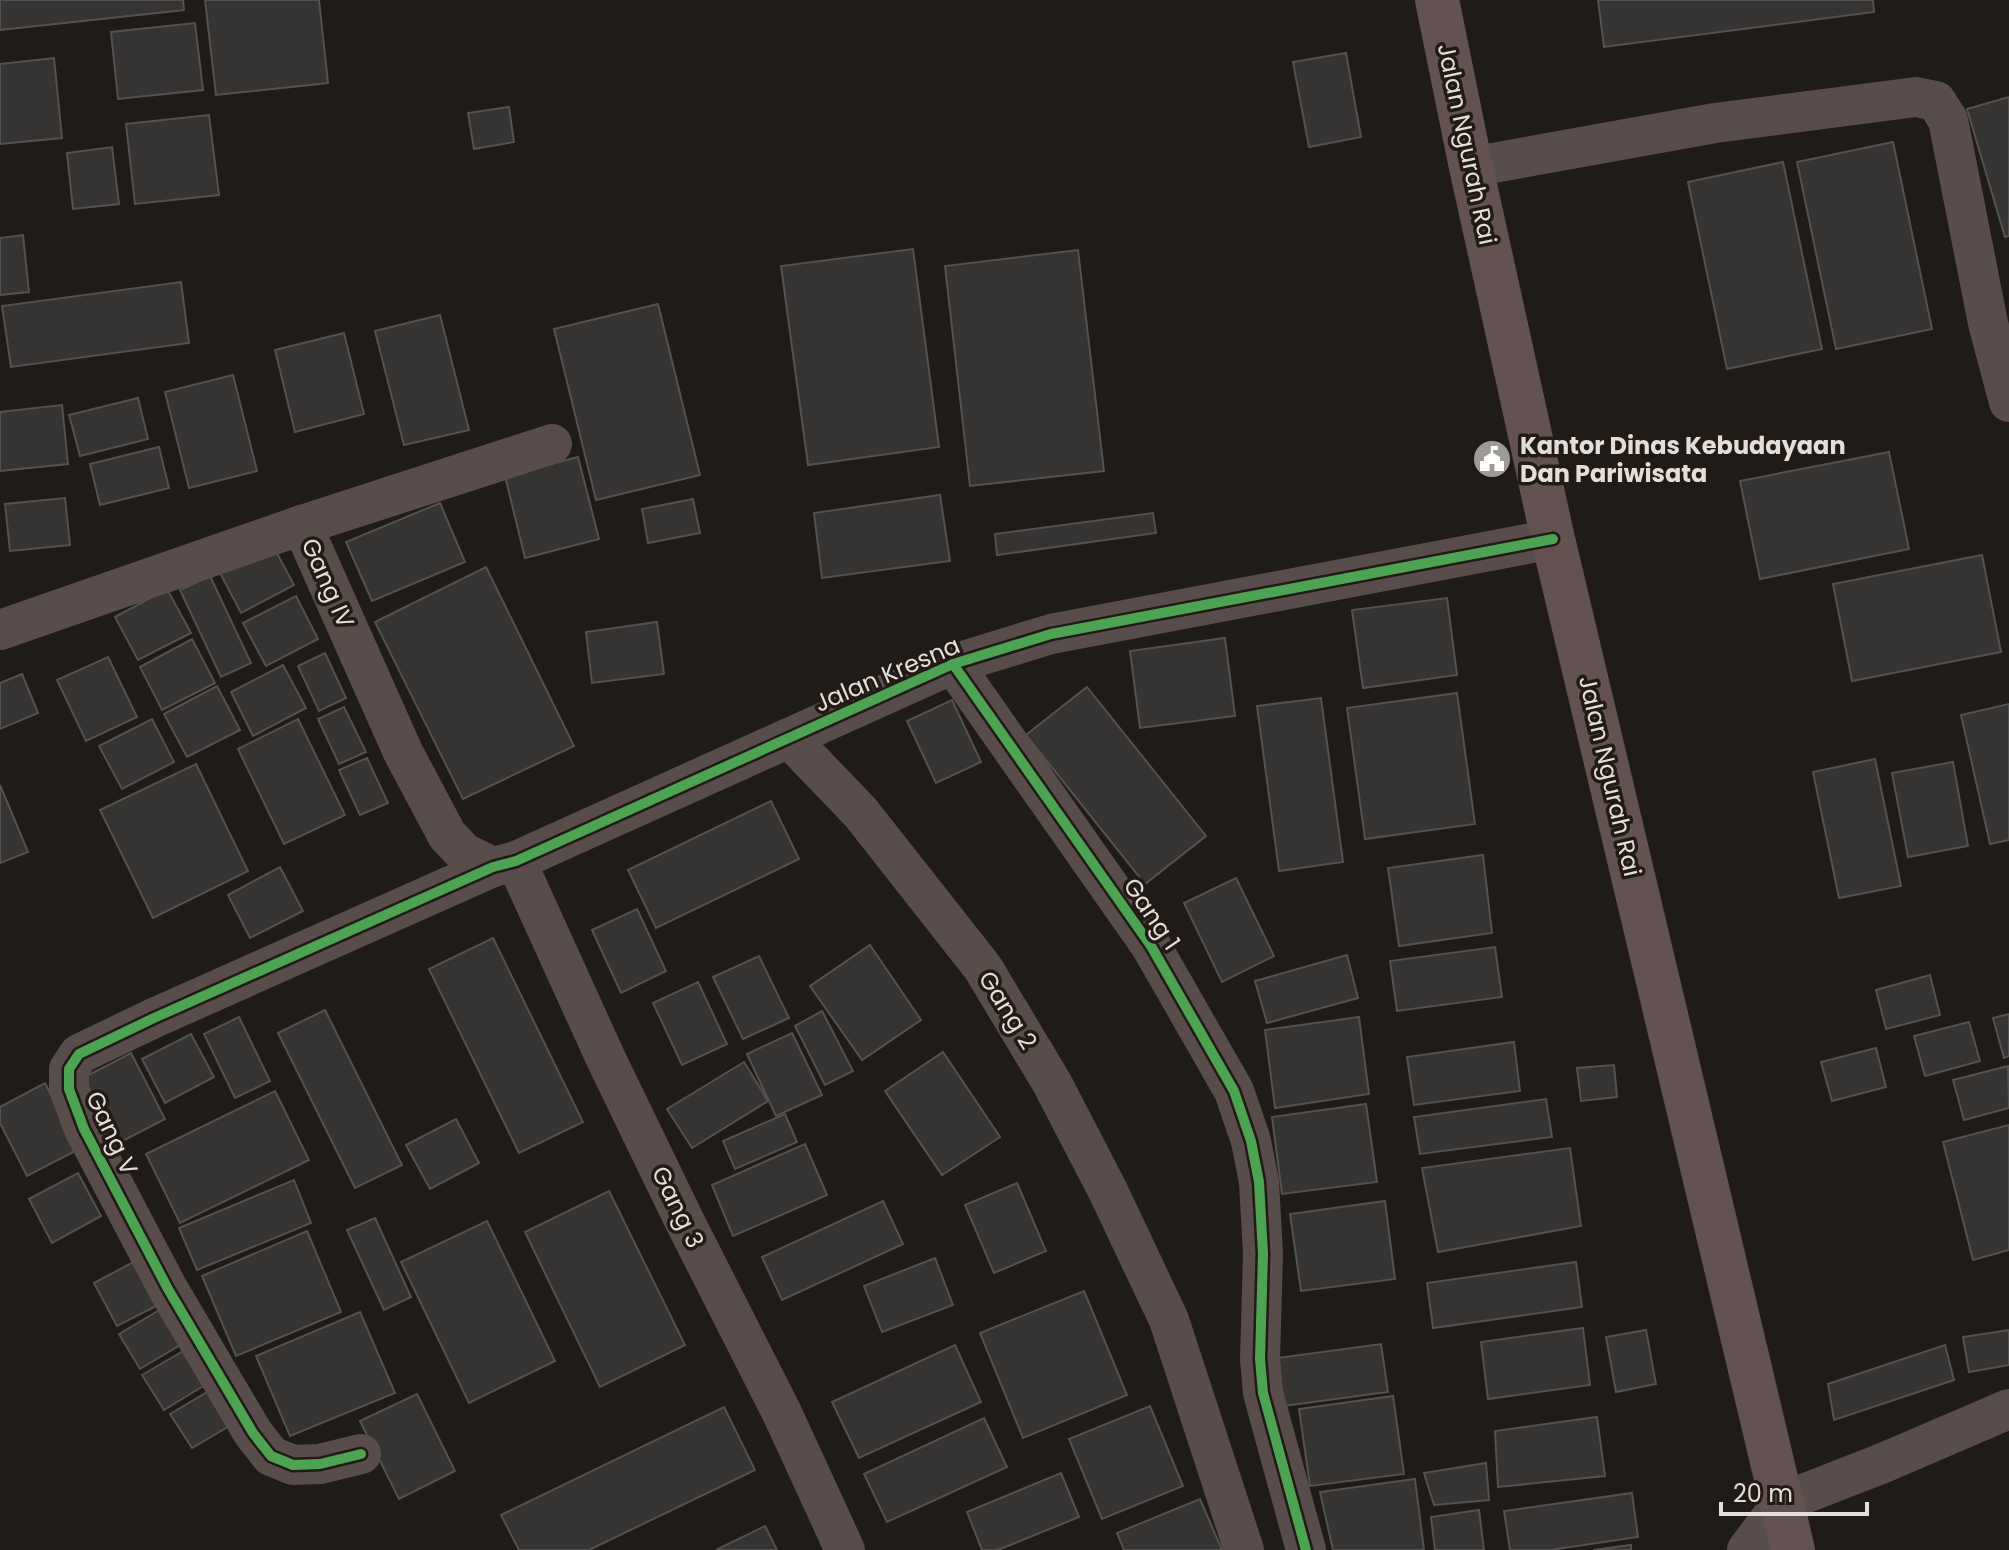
<svg xmlns="http://www.w3.org/2000/svg" width="2009" height="1550" font-family="Poppins,sans-serif">
<rect width="100%" height="100%" fill="#1e1b18"/>
<g fill="#363333" stroke="#545151" stroke-width="2">
<path d="M0 0H183L184 10 0 30Z"/>
<path d="M205 0H319L328 83 216 95Z"/>
<path d="M1598 0H1873L1874 12 1604 47Z"/>
<path d="M195 23 203 90 118 99 111 32Z"/>
<path d="M1346 53 1361 137 1309 147 1293 62Z"/>
<path d="M54 58 62 138 0 144V64Z"/>
<path d="M2009 97V236L2005 237 1967 109Z"/>
<path d="M509 107 514 142 474 149 468 113Z"/>
<path d="M209 115 219 195 135 204 126 124Z"/>
<path d="M1893 142 1932 329 1836 349 1797 162Z"/>
<path d="M112 147 119 204 73 209 67 153Z"/>
<path d="M1783 162 1822 349 1727 369 1688 182Z"/>
<path d="M23 235 29 292 0 295V238Z"/>
<path d="M913 249 939 447 808 465 781 266Z"/>
<path d="M1078 250 1104 471 970 486 945 266Z"/>
<path d="M181 282 189 343 11 367 2 306Z"/>
<path d="M658 304 700 475 596 500 554 329Z"/>
<path d="M440 315 469 430 404 445 375 331Z"/>
<path d="M344 333 364 414 295 432 275 350Z"/>
<path d="M233 375 257 471 189 488 165 392Z"/>
<path d="M138 398 148 439 80 456 69 415Z"/>
<path d="M62 405 68 464 0 471V412Z"/>
<path d="M159 447 169 488 100 505 90 464Z"/>
<path d="M1889 452 1909 549 1760 579 1740 481Z"/>
<path d="M578 457 599 539 525 558 505 476Z"/>
<path d="M940 495 950 561 822 578 814 513Z"/>
<path d="M65 498 70 545 10 551 5 504Z"/>
<path d="M693 499 700 533 648 543 642 509Z"/>
<path d="M440 503 465 562 372 601 346 542Z"/>
<path d="M1153 513 1156 533 997 555 995 534Z"/>
<path d="M271 542 294 585 241 613 218 569Z"/>
<path d="M1982 555 2001 652 1852 681 1833 584Z"/>
<path d="M486 567 574 746 463 799 375 622Z"/>
<path d="M210 576 251 663 221 677 180 590Z"/>
<path d="M167 589 191 633 138 660 115 617Z"/>
<path d="M296 596 318 639 266 666 243 623Z"/>
<path d="M1447 598 1457 675 1363 688 1352 610Z"/>
<path d="M657 622 664 674 592 683 586 632Z"/>
<path d="M1225 638 1235 716 1140 728 1130 651Z"/>
<path d="M192 639 215 683 162 710 140 667Z"/>
<path d="M325 653 346 698 319 711 298 666Z"/>
<path d="M108 657 137 717 86 741 57 680Z"/>
<path d="M283 665 306 708 253 736 231 692Z"/>
<path d="M22 674 38 713 0 729V683Z"/>
<path d="M217 686 240 730 187 757 164 714Z"/>
<path d="M1087 687 1206 836 1145 884 1026 735Z"/>
<path d="M1457 693 1475 824 1365 839 1347 708Z"/>
<path d="M1321 698 1343 862 1279 871 1257 706Z"/>
<path d="M952 700 981 762 936 783 907 721Z"/>
<path d="M2009 704V840L1990 844 1961 715Z"/>
<path d="M344 707 366 752 339 764 318 719Z"/>
<path d="M152 719 174 762 122 789 99 746Z"/>
<path d="M298 719 345 815 284 844 238 749Z"/>
<path d="M367 758 388 803 360 815 339 770Z"/>
<path d="M1875 759 1901 886 1839 898 1813 772Z"/>
<path d="M1953 762 1968 846 1908 857 1892 773Z"/>
<path d="M196 764 248 871 153 918 100 810Z"/>
<path d="M0 785 28 852 0 863Z"/>
<path d="M771 801 799 859 656 928 628 870Z"/>
<path d="M1483 855 1492 933 1399 946 1388 868Z"/>
<path d="M280 867 303 911 250 938 228 895Z"/>
<path d="M1236 878 1274 956 1222 982 1184 903Z"/>
<path d="M637 909 666 971 621 993 592 930Z"/>
<path d="M493 938 583 1122 519 1153 429 969Z"/>
<path d="M870 945 921 1020 862 1060 810 986Z"/>
<path d="M1495 947 1502 997 1397 1011 1390 961Z"/>
<path d="M1347 955 1358 998 1267 1023 1255 981Z"/>
<path d="M759 956 789 1018 743 1039 713 977Z"/>
<path d="M1930 975 1940 1015 1886 1029 1876 990Z"/>
<path d="M698 982 727 1044 682 1065 653 1003Z"/>
<path d="M325 1010 402 1165 355 1188 278 1033Z"/>
<path d="M822 1011 853 1071 825 1085 795 1026Z"/>
<path d="M2009 1014V1056L2004 1058 1993 1018Z"/>
<path d="M239 1017 270 1081 235 1098 204 1034Z"/>
<path d="M1359 1017 1369 1094 1275 1108 1265 1030Z"/>
<path d="M1969 1022 1980 1061 1925 1076 1914 1036Z"/>
<path d="M792 1033 822 1095 776 1116 747 1054Z"/>
<path d="M191 1034 214 1077 165 1103 142 1059Z"/>
<path d="M1514 1042 1520 1091 1414 1105 1407 1057Z"/>
<path d="M1876 1048 1886 1087 1832 1101 1821 1062Z"/>
<path d="M943 1052 1000 1137 942 1175 885 1091Z"/>
<path d="M131 1053 165 1119 113 1146 79 1080Z"/>
<path d="M744 1062 768 1101 692 1148 667 1109Z"/>
<path d="M1614 1065 1617 1097 1581 1101 1577 1068Z"/>
<path d="M2008 1066 2009 1108 1964 1120 1953 1080Z"/>
<path d="M45 1083 79 1149 27 1176 0 1123V1107Z"/>
<path d="M275 1091 309 1160 180 1223 146 1154Z"/>
<path d="M1546 1099 1552 1137 1420 1154 1414 1117Z"/>
<path d="M1366 1104 1377 1182 1282 1194 1272 1117Z"/>
<path d="M785 1114 797 1142 735 1169 723 1141Z"/>
<path d="M456 1119 479 1163 430 1189 406 1145Z"/>
<path d="M2009 1125V1250L1973 1260 1943 1142Z"/>
<path d="M805 1144 827 1195 733 1236 712 1185Z"/>
<path d="M1570 1148 1581 1226 1438 1252 1422 1168Z"/>
<path d="M78 1173 101 1216 52 1243 29 1199Z"/>
<path d="M294 1180 311 1223 197 1270 179 1228Z"/>
<path d="M1017 1183 1046 1251 994 1273 965 1205Z"/>
<path d="M609 1191 685 1345 600 1387 525 1232Z"/>
<path d="M883 1201 903 1244 782 1300 762 1257Z"/>
<path d="M1385 1201 1395 1279 1301 1291 1290 1214Z"/>
<path d="M375 1218 411 1297 384 1310 347 1230Z"/>
<path d="M487 1221 555 1361 469 1403 401 1262Z"/>
<path d="M307 1231 341 1312 236 1356 202 1276Z"/>
<path d="M143 1257 166 1301 117 1326 94 1283Z"/>
<path d="M935 1258 953 1305 882 1332 864 1286Z"/>
<path d="M1576 1262 1582 1307 1433 1328 1427 1283Z"/>
<path d="M1084 1291 1127 1395 1023 1438 980 1333Z"/>
<path d="M161 1309 182 1344 140 1369 119 1334Z"/>
<path d="M360 1312 395 1393 290 1436 256 1356Z"/>
<path d="M1583 1328 1590 1385 1488 1399 1481 1342Z"/>
<path d="M1646 1330 1656 1384 1616 1392 1606 1337Z"/>
<path d="M2009 1330V1365L1969 1372 1963 1337Z"/>
<path d="M1381 1344 1388 1392 1277 1407 1270 1359Z"/>
<path d="M955 1345 981 1402 859 1458 832 1402Z"/>
<path d="M1945 1345 1954 1380 1834 1420 1828 1384Z"/>
<path d="M185 1350 205 1385 164 1410 142 1375Z"/>
<path d="M212 1389 233 1424 192 1448 170 1414Z"/>
<path d="M417 1394 455 1471 399 1499 360 1421Z"/>
<path d="M1393 1396 1404 1474 1310 1486 1299 1409Z"/>
<path d="M1150 1406 1183 1486 1102 1519 1069 1439Z"/>
<path d="M724 1407 755 1470 589 1550H519L501 1515Z"/>
<path d="M1597 1417 1605 1476 1498 1487 1495 1431Z"/>
<path d="M984 1418 1007 1467 887 1522 864 1474Z"/>
<path d="M1486 1463 1489 1500 1434 1505 1424 1473Z"/>
<path d="M1061 1473 1079 1517 998 1550H982L967 1512Z"/>
<path d="M1415 1479 1424 1550H1333L1320 1492Z"/>
<path d="M1632 1493 1638 1537 1550 1550H1510L1504 1511Z"/>
<path d="M1200 1499 1222 1550H1124L1117 1533Z"/>
<path d="M1479 1510 1484 1550H1435L1431 1517Z"/>
<path d="M765 1526 777 1550H716Z"/>
<path d="M1631 1545V1550H1593Z"/>
</g>
<g fill="none" stroke-linecap="round" stroke-linejoin="round">
<g stroke="#594d4c" stroke-width="40">
<path d="M1471 167 1715 123 1916 97 1936 101 1948 120 1988 323 2009 402"/>
<path d="M302 525 552 444"/>
<path d="M0 630 302 525 403 752 447 835 464 853 493 867"/>
<path d="M953 664 1151 946 1234 1091 1251 1141 1259 1182 1263 1254 1260 1359 1263 1393 1306 1550"/>
<path d="M789 738 861 813 983 968 1052 1083 1108 1191 1169 1320 1244 1550"/>
<path d="M516 861 606 1059 684 1220 782 1413 845 1550"/>
<path d="M361 1454 320 1464 293 1465 271 1456 253 1433 168 1289 84 1129 69 1089V1069L79 1054 154 1018 493 867 516 861 953 664 1051 634 1553 539"/>
<path d="M1747 1550 1783 1502 1883 1463 2009 1409"/>
</g>
<path stroke="#645151" stroke-width="44" d="M1437 0 1471 167 1553 539 1793 1550"/>
<g stroke="#221a14" stroke-width="15">
<g id="cycleway">
<path d="M953 664 1151 946 1234 1091 1251 1141 1259 1182 1263 1254 1260 1359 1263 1393 1306 1550"/>
<path d="M361 1454 320 1464 293 1465 271 1456 253 1433 168 1289 84 1129 69 1089V1069L79 1054 154 1018 493 867 516 861 953 664 1051 634 1553 539"/>
</g>
</g>
<use href="#cycleway" stroke="#4ca352" stroke-width="10"/>
</g>
<defs>
<g id="civic-disc" transform="scale(2)"><circle r="9.5" fill="#9e9a96" stroke="#221a14"/><path d="M-.6-6.5H3V-4.5H.6V-3L4-1V1h2V6H-6V1h2V-1L-.6-3ZM-1.2 2.5V6h2.4V2.5Z" fill="#fff"/></g>
</defs>
<g fill-rule="evenodd">
<use href="#civic-disc" x="1492" y="459"/>
</g>
<g text-anchor="middle" dominant-baseline="central" stroke-width="7" stroke-linejoin="round" paint-order="stroke">
<g font-size="24" fill="#e3deda" stroke="#221a14">
<text transform="translate(1467 144) rotate(78)">Jalan Ngurah Rai</text>
<text transform="translate(328 583) rotate(66)">Gang IV</text>
<text transform="translate(887 674) rotate(-23)">Jalan Kresna</text>
<text transform="translate(1610 776) rotate(77)">Jalan Ngurah Rai</text>
<text transform="translate(1152 914) rotate(56)">Gang 1</text>
<text transform="translate(1008 1010) rotate(58)">Gang 2</text>
<text transform="translate(112 1133) rotate(65)">Gang V</text>
<text transform="translate(678 1207) rotate(64)">Gang 3</text>
</g>
<g font-size="24" font-weight="bold" fill="#e3deda" stroke="#221a14" text-anchor="start">
<text x="1520" y="445">Kantor Dinas Kebudayaan<tspan x="1520" dy="28">Dan Pariwisata</tspan></text>
</g>
</g>
<path d="M1721 1502v12h146v-12" fill="none" stroke="#e3deda" stroke-width="4"/>
<text x="1733" y="1502" font-size="24" fill="#e3deda" stroke="#221a14" stroke-width="6" paint-order="stroke">20 m</text>
</svg>
